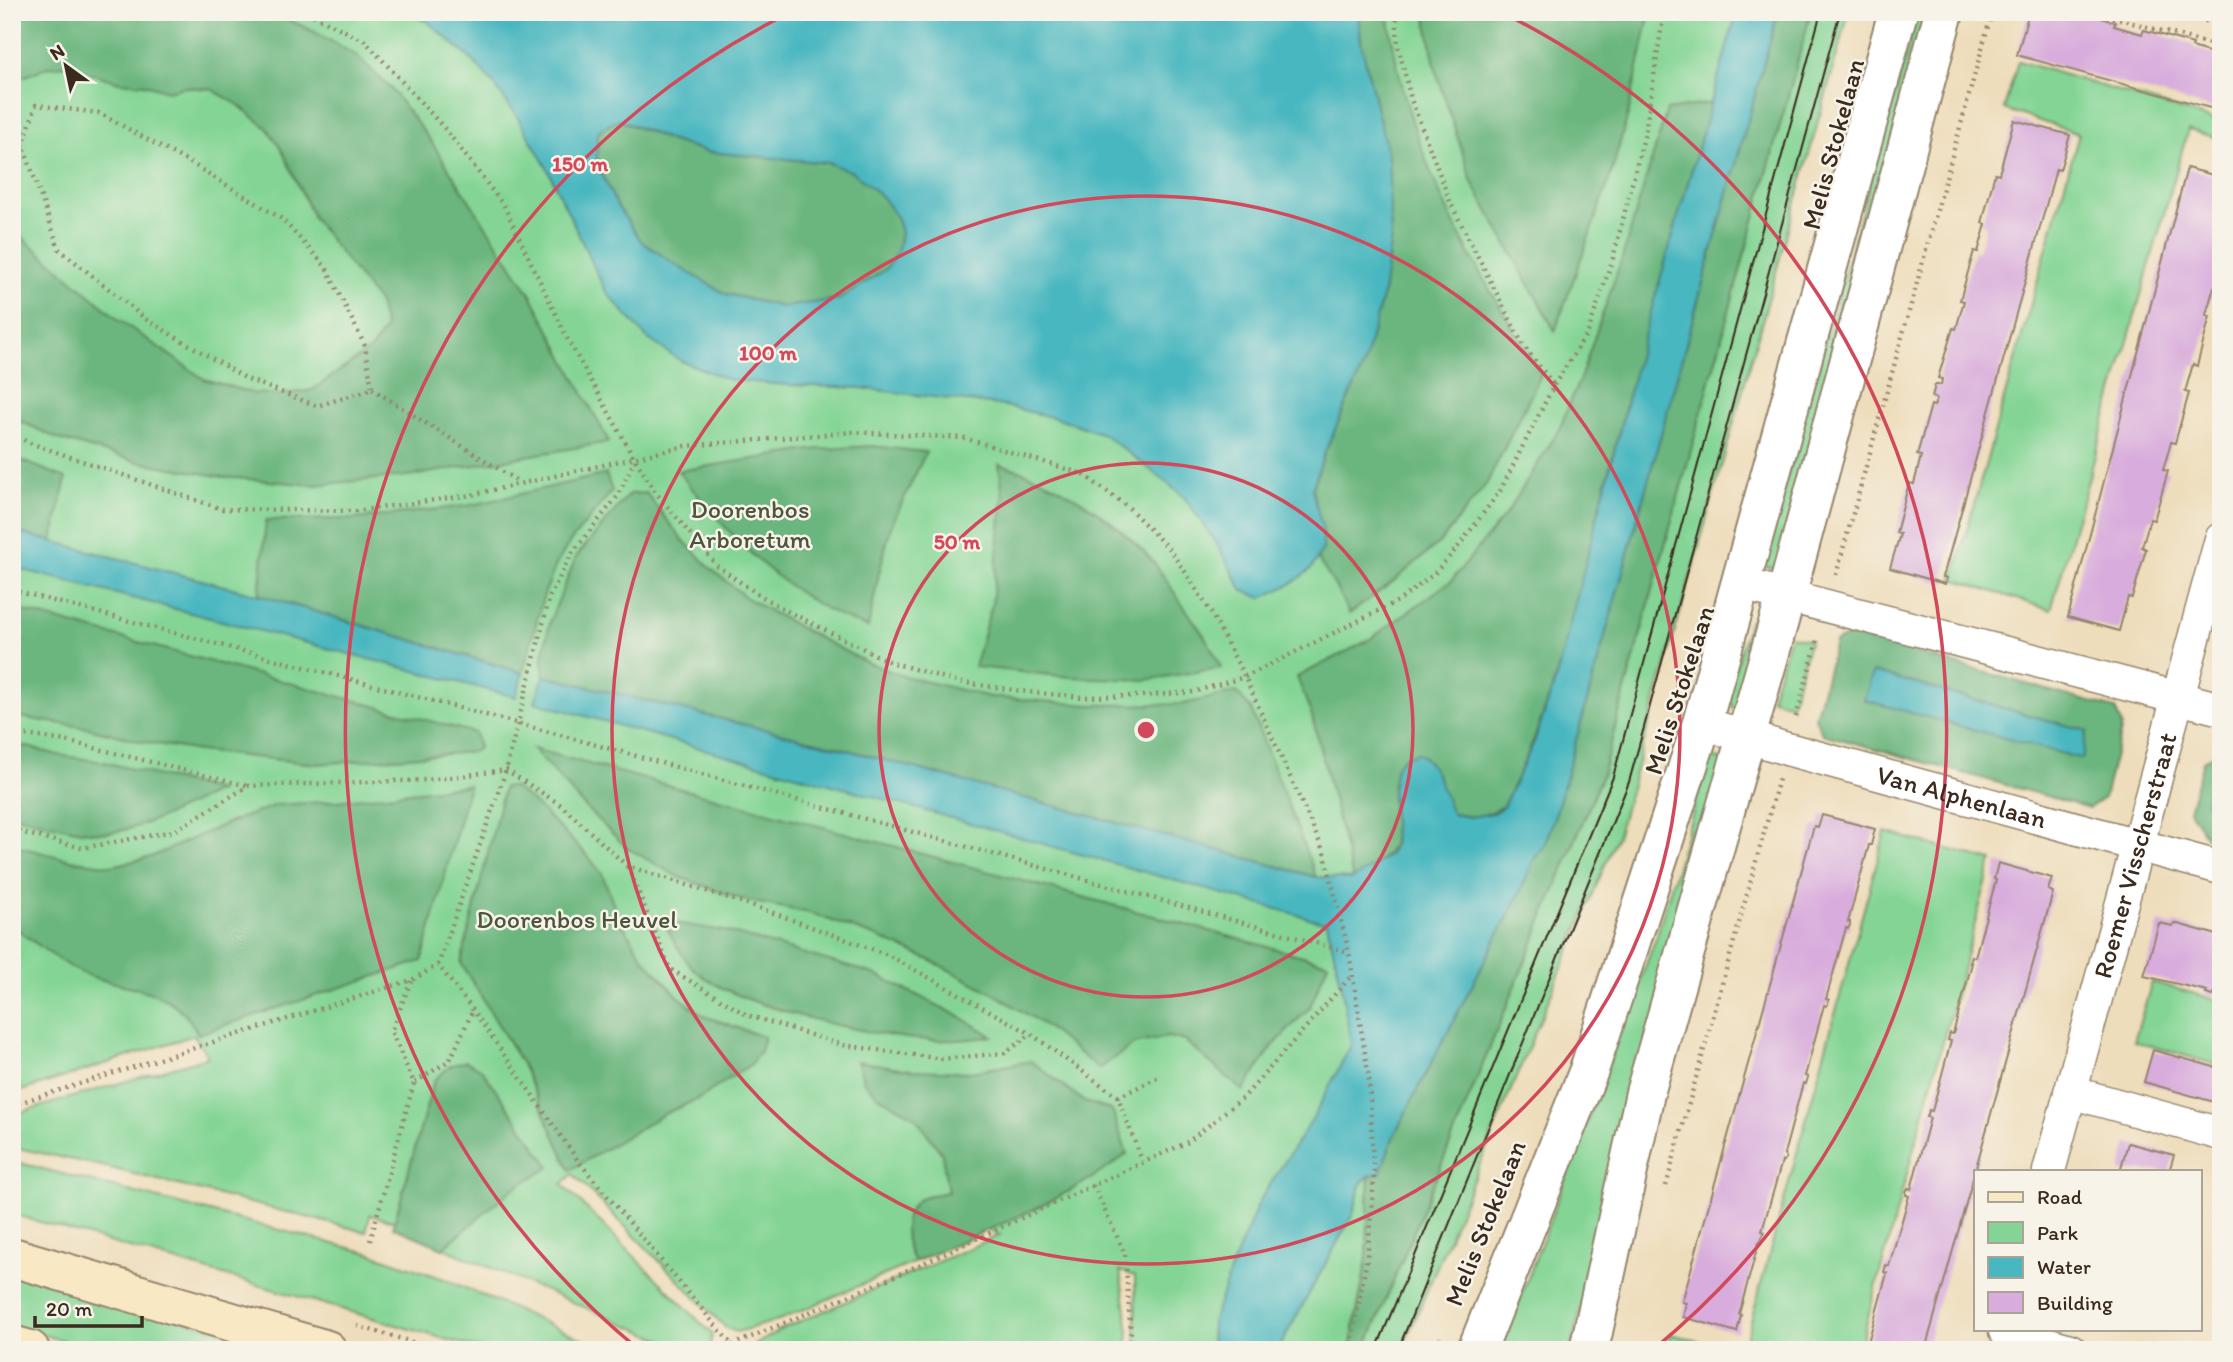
<svg xmlns="http://www.w3.org/2000/svg" width="2233" height="1362" font-family="Itim,sans-serif">
<rect width="100%" height="100%" fill="#f7f3e8"/>
<filter id="ink" filterUnits="userSpaceOnUse"><feTurbulence type="fractalNoise" baseFrequency=".0143" numOctaves="2"/><feDisplacementMap in="SourceGraphic" scale="14" xChannelSelector="R" yChannelSelector="G"/><feConvolveMatrix kernelMatrix="1 2 1 2 8 2 1 2 1" color-interpolation-filters="sRGB"/></filter>
<filter id="wash" filterUnits="userSpaceOnUse"><feTurbulence type="fractalNoise" baseFrequency=".00686" numOctaves="4" result="noise"/><feDisplacementMap in="SourceGraphic" scale="28" xChannelSelector="R" yChannelSelector="G"/><feGaussianBlur stdDeviation="1.57" result="paint"/><feColorMatrix in="noise" values="0 0 0 0 0 0 0 0 0 0 0 0 0 0 0 0 0 1.4 0 .05"/><feComposite in="paint" operator="in"/></filter>
<g filter="url(#wash)">
<rect width="100%" height="100%" fill="#edb"/>
<g fill="#84d595" stroke="#60805a" stroke-width="2">
<path d="M12 12H1759L1538 796 1212 1323 1211 1350H1136L1135 1276 1120 1271 1129 1332 1127 1350H747L780 1330 1000 1235 965 1223 947 1185 949 1192C941 1194 929 1194 922 1198 900 1210 902 1246 915 1262L779 1320 737 1332 726 1328 573 1174 562 1184 712 1334 710 1350H687L443 1248 461 1233 414 1226 370 1215 366 1232 102 1166 12 1147V1115L208 1057 194 1035 12 1094Z"/>
<path d="M1811 12H1849L1618 834 1402 1350H1365L1602 775Z"/>
<path d="M1918 12H1937L1777 569 1767 567 1764 560Z"/>
<path d="M2018 61 2221 122V139L2188 130 2051 610 1953 579 2079 134 2004 109Z"/>
<path d="M1762 612 1743 711 1733 708 1728 694 1749 621Z"/>
<path d="M1790 636 1810 640 1791 705 1771 698Z"/>
<path d="M1709 757 1729 761 1570 1350H1501L1656 938Z"/>
<path d="M1885 832 1992 861 1859 1350H1743Z"/>
<path d="M2152 982 2221 1001V1066L2134 1041Z"/>
<path d="M12 1161 369 1253 447 1280 608 1350H483L12 1214Z"/>
<path d="M1369 1176 1367 1259 1350 1350H1278L1353 1214 1361 1183Z"/>
<path d="M12 1271 287 1350H96L12 1326Z"/>
<path d="M1671 1334 1732 1350H1666Z"/>
</g>
<g fill="#6bb67e" stroke="#53704e" stroke-width="2" fill-rule="evenodd">
<path d="M12 12H271L313 31 357 56 391 89 430 140 532 297 609 442 416 475 315 485 223 477 139 462 58 439 12 417V222L24 239 118 319 204 379 252 393 281 395 312 390 371 349 385 328 379 303 314 219 282 150 267 128 237 104 211 89 185 87 168 91 145 84 119 82 64 65 44 68 12 82Z"/>
<path d="M1358 12H1388C1397 87 1422 159 1455 226 1480 277 1512 326 1541 375L1487 483 1441 541 1394 581 1349 614 1334 584 1317 558 1323 549 1312 489 1324 454 1361 42Z"/>
<path d="M1425 12H1650L1628 114 1610 178 1555 331 1472 182 1436 71Z"/>
<path d="M1778 12H1811L1602 775 1365 1350H1350L1367 1259 1369 1176 1380 1173 1394 1135 1518 897 1536 856 1544 846 1557 809Z"/>
<path d="M1711 103C1676 225 1641 347 1609 470 1580 584 1559 702 1503 806 1486 817 1471 818 1453 814L1443 796 1437 775 1392 789C1392 844 1407 847 1353 879L1312 716 1297 677 1369 640 1451 581 1507 513 1559 430 1581 376 1622 258 1667 110Z"/>
<path d="M618 120 672 141 708 152 829 163 854 172 882 197 896 217 901 232 898 250 886 269 840 299 783 307 726 294 679 267 642 242 617 206 597 164V135L602 128Z"/>
<path d="M872 446 926 452 891 526 879 573 868 628C784 597 732 539 678 471L809 450Z"/>
<path d="M12 457 66 478 52 541 12 531Z"/>
<path d="M999 464C1055 479 1108 514 1148 556 1161 570 1171 588 1182 604 1197 625 1211 644 1221 668L1145 680 1071 677 974 667 992 604 1003 498Z"/>
<path d="M606 474 612 491 569 543 556 565 543 597 523 673 259 595 266 520 355 519 473 505Z"/>
<path d="M646 493 682 539 709 567 748 599 819 638 864 661 900 675 990 697 1090 705 1184 704 1236 692 1251 709 1316 877 837 747 544 676 542 662 550 621 576 557 629 494Z"/>
<path d="M12 608 475 733 479 748 472 752 317 764 199 751 140 741 88 728 12 716Z"/>
<path d="M1852 635 2115 709 2122 726 2104 798 2089 808 1822 734 1815 718 1835 642ZM1873 672 2087 731 2082 758 1865 700Z"/>
<path d="M12 743 58 755 104 762 219 791C185 806 150 826 113 832 90 836 37 821 12 815Z"/>
<path d="M533 749 1328 963 1310 1007 1273 1046 1243 1091 1184 1040 1168 1037 1134 1044 1099 1069 1044 1025 991 992 932 961 877 937 810 913 744 900 679 877 627 848 588 810Z"/>
<path d="M2221 750V774H2217L2206 803 2221 807V841L2207 838 2189 810 2203 761Z"/>
<path d="M469 785 422 961 198 1034C171 979 116 993 70 967 50 955 31 939 12 926V845L71 860 112 866 151 857 225 824 276 805 337 801Z"/>
<path d="M504 787H513L532 801 587 855 602 874 619 918 644 959 679 997 704 1016 764 1037 760 1051 751 1064 700 1098 664 1114 570 1170 522 1064 461 963Z"/>
<path d="M663 921 729 932 874 974 959 1016 992 1036C970 1040 950 1041 928 1040 876 1037 725 1005 691 966 680 954 672 936 663 921Z"/>
<path d="M466 1061 482 1070 550 1167 511 1190 443 1248 393 1227 434 1080 450 1066Z"/>
<path d="M857 1061 911 1070 971 1072 1031 1061 1085 1102 1112 1110 1127 1154C1066 1201 985 1230 915 1262 902 1246 900 1210 921 1198 929 1194 940 1194 948 1192L942 1154 915 1117 877 1095 864 1082Z"/>
</g>
<g fill="#48b7c0" stroke="#42706f" stroke-width="2" fill-rule="evenodd">
<path d="M402 12H1358L1361 42 1388 156 1391 237 1383 294 1363 367 1324 454 1312 489 1323 532V549L1311 569 1293 583 1262 598 1243 591 1217 544 1184 497 1146 466 1103 434 1064 420 1005 406 861 388 787 385 730 380 681 361 647 338 606 292 547 168 518 118 493 83 471 59 428 22ZM619 120 672 141 708 152 829 163 853 172 882 197 896 216 901 232 898 250 886 269 840 299 783 307 726 294 679 267 642 242 617 206 597 164V135L602 128Z"/>
<path d="M1737 12H1778L1557 809 1544 846 1536 856 1518 897 1394 1135 1380 1173 1369 1176 1361 1183 1353 1214 1278 1350H1211L1212 1323 1232 1266 1260 1200 1313 1118 1351 1045 1341 983 1327 923 535 702 544 676 837 747 1316 877 1353 879 1389 855 1394 844 1392 789 1396 766 1404 757 1418 753C1438 764 1442 795 1453 814L1470 817 1493 813 1503 807 1534 742 1555 682 1641 346Z"/>
<path d="M12 531 259 595 523 673 516 697 12 567Z"/>
<path d="M1873 672 2087 731 2082 759 1864 700Z"/>
<path d="M2217 774H2221V807L2206 803 2208 791Z"/>
</g>
<g id="blocks">
<g fill="#d8acdc">
<path d="M2029 12H2081L2115 22 2114 26 2142 34 2144 30 2169 37 2193 44 2192 47 2221 56V111L2017 55Z"/>
<path d="M2014 120 2070 135 2060 170 2056 169 2044 213 1943 577 1947 578 1945 584 1890 568 1900 534 1896 533 1903 506 1909 483 1914 484 1921 456 1917 455 1931 405 1934 406 1937 399 1932 397 1935 385H1941L1942 379 1938 378 1953 328 1956 329 1964 301 1960 300 1974 251 1978 252 1986 224 1982 223 1995 173 1999 174Z"/>
<path d="M2221 167V278L2218 288 2214 287 2206 315 2210 316 2197 366 2193 364 2185 392 2189 393 2175 443 2171 442 2163 470 2168 471 2154 520 2150 519 2142 547 2146 549 2132 598 2128 597 2119 631 2068 617 2187 168 2217 176Z"/>
<path d="M1822 815 1875 829 1871 845H1869L1848 922H1850V925L1848 929 1846 928 1826 999 1829 1000 1827 1006 1824 1005 1805 1076 1808 1077 1806 1084 1803 1083 1784 1154 1786 1157 1784 1161H1782L1762 1231 1765 1232 1758 1245 1739 1314 1741 1315 1737 1332 1683 1317 1686 1303 1682 1302 1812 833 1814 826 1818 827Z"/>
<path d="M1998 863 2052 878 2048 890 2053 892 1925 1350H1866L1887 1273 1884 1272 1886 1265 1889 1266 1909 1196 1906 1195V1192L1908 1188 1911 1189 1930 1118 1927 1117 1928 1114 1929 1110 1932 1111 1951 1041 1948 1040 1949 1036 1950 1033 1953 1034 1972 963H1970L1972 956 1975 957 1996 880 1994 879Z"/>
<path d="M2159 923 2173 926 2174 923 2221 936V995L2214 993 2213 996 2206 994 2207 991 2144 976Z"/>
<path d="M2153 1050 2221 1069V1104L2144 1082Z"/>
<path d="M2128 1143 2174 1155 2169 1171H2120Z"/>
</g>
</g>
</g>
<g filter="url(#ink)">
<use href="#blocks" fill-opacity="0" stroke="#94846c" stroke-width="2"/>
<g fill="none" stroke-linecap="round" stroke-linejoin="round">
<g stroke="#94846c" stroke-width="35">
<g id="minor">
<path d="M1742 584 2221 709"/>
<path id="s1" d="M1702 723 1787 749 2221 868"/>
<path d="M2070 1092 2221 1134"/>
<path id="s2" d="M2049 1171 2221 539"/>
<path d="M2005 1331 2070 1350"/>
</g>
</g>
<g stroke="#94846c" stroke-width="42">
<g id="tertiary">
<path d="M1477 1350 1589 1070 1702 723 1898 12"/>
<path d="M1589 1350 1645 1093 1786 596 1944 12"/>
</g>
</g>
<g stroke="#94846c" stroke-width="42">
<g id="secondary">
<path d="M12 1257 327 1350"/>
<path d="M12 1345 30 1350"/>
</g>
</g>
<g stroke="#94846c" stroke-width="4.5" stroke-dasharray="2 5" stroke-linecap="butt">
<path d="M307 12 365 41 446 130 504 206 568 340 635 459 657 494 717 566 756 593 789 612 890 662 959 682 1028 692 1082 697 1141 696 1193 692 1245 677 1400 600 1434 574 1458 547 1500 491 1554 385 1588 332 1613 258 1645 133 1664 12"/>
<path d="M1396 12 1398 46 1411 99 1451 204 1523 345 1554 385"/>
<path d="M2092 12 2221 47"/>
<path d="M2171 12 2221 25"/>
<path d="M12 133 23 145 59 249 147 320 247 379 317 406 372 389 365 346 326 267 282 219 194 165 99 113 36 105 23 145"/>
<path d="M372 389 519 482"/>
<path d="M12 432 27 442 222 509 356 511 471 495 686 446 852 432 964 438 1083 474 1129 508 1168 548 1186 573 1210 611 1245 677 1324 852 1349 952 1369 1079 1374 1179 1367 1259 1350 1350"/>
<path d="M1836 575 1992 12"/>
<path d="M12 590 520 724 1349 952"/>
<path d="M1796 717 1818 638"/>
<path d="M12 733 66 741 248 786"/>
<path d="M12 830 82 848 174 831 248 786 428 780 506 770 561 805 627 866 757 907 888 955 1031 1034 1118 1097 1142 1161"/>
<path d="M628 867 670 969 747 1015 843 1045 942 1059 1005 1053 1031 1034"/>
<path d="M438 965 506 770 550 596 572 553 617 497 635 460"/>
<path d="M411 981 391 1031 414 1083 450 1060 473 1010"/>
<path d="M1118 1097 1159 1077"/>
<path d="M12 1105 412 980 438 965 473 1010 579 1162 732 1345"/>
<path d="M1093 1185 1125 1254 1132 1350"/>
<path d="M1666 1186 1779 779"/>
<path d="M370 1241 414 1083"/>
<path d="M357 1326 440 1350"/>
<path d="M732 1345 886 1280 1188 1142 1245 1096 1352 975"/>
<path d="M1434 1350 1440 1337"/>
</g>
<use href="#minor" stroke="#fff" stroke-width="32"/>
<use href="#tertiary" stroke="#fff" stroke-width="38"/>
<use href="#secondary" stroke="#f8e8c3" stroke-width="38"/>
<g stroke="#3b2a1e" stroke-width="2">
<path d="M1376 1350 1613 777 1821 12"/>
<path d="M1398 1350 1629 782 1840 12"/>
</g>
</g>
</g>
<g fill="none" stroke="#d1495b" stroke-width="3.5">
<circle cx="1146" cy="730" r="267"/>
<circle cx="1146" cy="730" r="534"/>
<path d="M637 1348A801 801 0 0 1 789 13M1503 13A801 801 0 0 1 1655 1348"/>
</g>
<g text-anchor="middle" dominant-baseline="central" stroke-width="5" stroke-linejoin="round" paint-order="stroke">
<g font-size="26" fill="#3b2a1e" stroke="#f7f3e8">
<text transform="translate(1833 144) rotate(-75)">Melis Stokelaan</text>
<text transform="translate(1679 690) rotate(-72)">Melis Stokelaan</text>
<text stroke="none"><textPath href="#s1" startOffset="270">Van Alphenlaan</textPath></text>
<text stroke="none"><textPath href="#s2" startOffset="327">Roemer Visscherstraat</textPath></text>
<text transform="translate(1485 1223) rotate(-68)">Melis Stokelaan</text>
</g>
<g font-size="26" fill="#4d553c" stroke="#f7f3e8">
<text x="750" y="509">Doorenbos<tspan x="750" dy="30">Arboretum</tspan></text>
<text x="577" y="919">Doorenbos Heuvel</text>
</g>
</g>
<circle cx="1146" cy="730" r="10" fill="#d1495b" stroke="#f7f3e8" stroke-width="3.5"/>
<g font-size="21" text-anchor="middle" font-weight="bold" fill="#d1495b" stroke="#f7f3e8" stroke-width="5" stroke-linejoin="round" paint-order="stroke">
<text x="580" y="171">150 m</text>
<text x="768" y="360">100 m</text>
<text x="957" y="549">50 m</text>
</g>
<rect width="2233" height="1362" fill="none" stroke="#f7f3e8" stroke-width="42"/>
<rect x="1974" y="1170" width="228" height="161" fill="#f7f3e8" stroke="#aca397" stroke-width="2"/>
<rect x="1988" y="1192" width="35" height="10" fill="#f8e8c3" stroke="#aca397" stroke-width="2"/>
<text x="2037" y="1204" font-size="21" fill="#3b2a1e">Road</text>
<rect x="1988" y="1222" width="35" height="21" fill="#84d595" stroke="#aca397" stroke-width="2"/>
<text x="2037" y="1240" font-size="21" fill="#3b2a1e">Park</text>
<rect x="1988" y="1257" width="35" height="21" fill="#48b7c0" stroke="#aca397" stroke-width="2"/>
<text x="2037" y="1274" font-size="21" fill="#3b2a1e">Water</text>
<rect x="1988" y="1292" width="35" height="21" fill="#d8acdc" stroke="#aca397" stroke-width="2"/>
<text x="2037" y="1310" font-size="21" fill="#3b2a1e">Building</text>
<g transform="translate(66 66) rotate(327)" stroke="#f7f3e8" stroke-width="5" paint-order="stroke">
<path d="M0-5L12 26L0 18L-12 26Z" fill="#3b2a1e"/>
<text y="-10" font-size="19" font-weight="bold" text-anchor="middle" fill="#3b2a1e">N</text>
</g>
<path d="M35 1316v10h107v-10" fill="none" stroke="#3b2a1e" stroke-width="3.5"/>
<text x="46" y="1316" font-size="21" fill="#3b2a1e" stroke="#f7f3e8" stroke-width="5" paint-order="stroke">20 m</text>
</svg>
